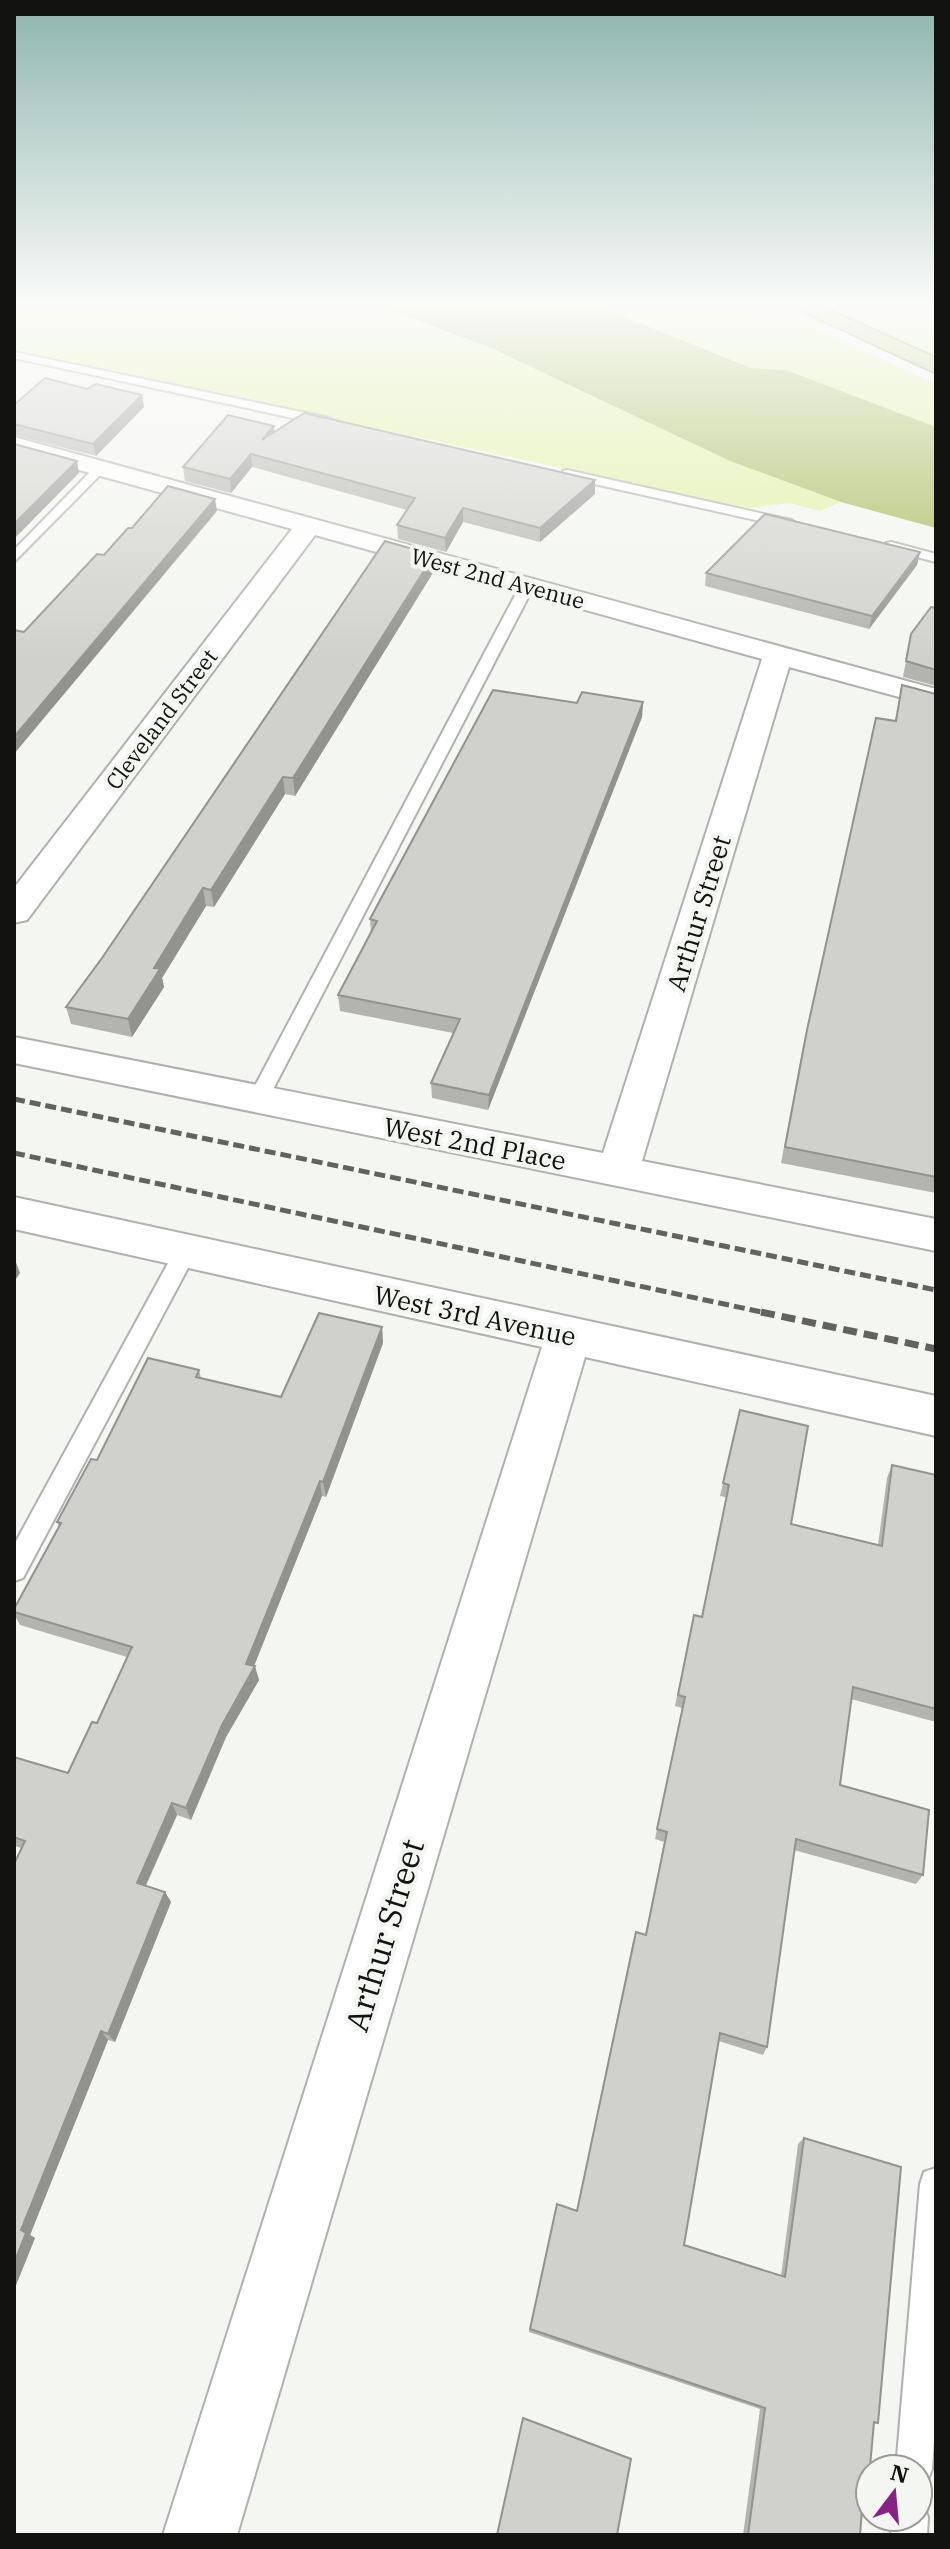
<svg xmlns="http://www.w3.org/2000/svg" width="950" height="2549" font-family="'IBM Plex Serif',serif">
<rect width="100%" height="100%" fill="#f4f6f1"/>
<g fill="#e0f19e">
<path d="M14 303H372L491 348 730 461 841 502 820 511 790 503 749 508 14 351Z"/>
<path d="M590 303H762L936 384V427L786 370 751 368Z"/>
<path d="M816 303H936V356Z"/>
</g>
<path fill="#a4b755" d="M372 303H590L751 368 786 370 936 427V528L841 502 730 461 491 348Z"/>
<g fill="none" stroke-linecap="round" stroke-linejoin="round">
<g stroke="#b0b1ac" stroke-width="4">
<g id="service">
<path d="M14 352 330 418 336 422 330 426 14 358Z"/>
<path d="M97 465 107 468 14 562V550Z"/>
<path d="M567 470 791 520 798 524 791 528 563 477V471Z"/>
<path d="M891 542 936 554V562L886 549V543Z"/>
<path d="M527 582 534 586 268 1099 265 1104H251L248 1099 520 586Z"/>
<path d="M186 1243 197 1251 23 1578 14 1581V1545L178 1245Z"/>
<path d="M936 2168V2413L932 2469 927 2482 918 2485V2469H896L920 2184 924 2172Z"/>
<path d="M918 2502 923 2504 928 2517 927 2535H891L892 2517H918Z"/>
</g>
</g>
<g stroke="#b0b1ac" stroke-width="4">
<g id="minor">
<path d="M14 437 936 689V707L789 667 642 1161 936 1219V1251L14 1063V1037L603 1153 762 659 315 535 27 920 14 923V888L292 529 14 452Z"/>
<path d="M14 1197 936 1396V1436L585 1357 237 2535H163L542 1347 14 1229Z"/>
</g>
</g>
<g stroke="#7d884c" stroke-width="4">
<path id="motorway" d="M785 303H813L936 358V373Z"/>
</g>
<use href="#service" fill="#fff" fill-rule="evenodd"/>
<use href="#minor" fill="#fff" fill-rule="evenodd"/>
<use href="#motorway" fill="#b6c86c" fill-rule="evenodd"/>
<g stroke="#626260" stroke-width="5" stroke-dasharray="11 5" stroke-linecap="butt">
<path d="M14 1099 936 1290"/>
<path d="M14 1153 771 1314"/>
</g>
<path stroke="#626260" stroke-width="7" stroke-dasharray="14 7" stroke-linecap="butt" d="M761 1312 936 1349"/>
</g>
<g fill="#b3b4af">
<path d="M142 395 144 407 96 456 14 435V405Z"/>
<path d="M274 432 595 494 540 542 463 522 446 552 398 539 397 525 407 510 252 467 231 493 185 481 183 467Z"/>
<path d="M920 552 917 565 869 629 705 586 706 573Z"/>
<path d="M434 571 295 796 285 794 214 907 206 906 162 978 164 987 132 1037 71 1024 66 1007Z"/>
<path d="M936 608V686L903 677 911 634Z"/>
<path d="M902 685 936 694V1193L781 1163 803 1046 895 721Z"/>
<path d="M643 702 642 717 488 1110 432 1098 431 1083 453 1033 340 1011 338 995 371 933 370 919 577 703Z"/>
<path d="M382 1327 383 1343 326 1497 322 1496 254 1666 259 1680 226 1737 191 1820 177 1815 146 1886 165 1892 171 1902 115 2042 108 2040 30 2235 35 2238 14 2290 22 1848 14 1846V1757L68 1773 97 1723 127 1657 20 1625 14 1614V1609L59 1526 57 1522 97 1460 199 1370 201 1378 281 1397Z"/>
<path d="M740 1410 791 1524 878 1545 887 1478 892 1465 936 1475V1722L851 1699 840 1785 923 1875 916 1884 794 1850 767 2047 763 2055 719 2041 684 2245 781 2276 798 2144 804 2138 878 2423 874 2424 866 2511H862L860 2535H743L760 2409 529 2332 557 2204 577 2210 633 1941 645 1935 664 1842 655 1839 682 1708 675 1706 691 1627 702 1617 726 1497 720 1496Z"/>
</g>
<g fill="#92928f">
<path d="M142 395 144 407 96 456 93 444Z"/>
<path d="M274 426 275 439 262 440Z"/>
<path d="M251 454 252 467 231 493 230 479Z"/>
<path d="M77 461 79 473 14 539V524Z"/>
<path d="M595 480V494L540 542V528Z"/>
<path d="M215 499 217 511 14 754V737Z"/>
<path d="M463 508V522L446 552 445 538Z"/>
<path d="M920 552 917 565 869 629 872 616Z"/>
<path d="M434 555V571L295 796 293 778Z"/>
<path d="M643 702 642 717 488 1110 489 1095Z"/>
<path d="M283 777 285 794 214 907 211 890Z"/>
<path d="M203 888 206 906 162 978 164 987 132 1037 128 1019 154 968Z"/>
<path d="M14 1257 20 1273 14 1282Z"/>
<path d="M382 1327 383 1343 326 1497 323 1482Z"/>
<path d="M320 1481 322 1496 252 1671 255 1666 259 1680 226 1737 191 1820 186 1808 246 1664Z"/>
<path d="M172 1803 177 1815 142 1893 137 1883Z"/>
<path d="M165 1892 171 1902 115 2042 108 2034Z"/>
<path d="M101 2031 108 2040 30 2235 35 2238 14 2290V2263L21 2230Z"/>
</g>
<g fill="#d0d1cc" stroke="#92928f" stroke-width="2">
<path d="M45 378 87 389 96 384 142 395 93 444 14 424V405Z"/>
<path d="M304 413 595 480 540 528 463 508 445 538 397 525 415 498 251 454 230 479 183 467 228 415 274 426 262 440Z"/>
<path d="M14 444 77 461 14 524Z"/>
<path d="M168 486 215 499 14 737V630L24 632 97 554 104 555 128 528H132Z"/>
<path d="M765 514 920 552 872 616 706 573Z"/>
<path d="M385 541 434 555 293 778 283 777 211 890 203 888 154 968 160 969 128 1019 66 1007 102 958Z"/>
<path d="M931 607 936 608V670L906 661 911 634Z"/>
<path d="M902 685 936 694V1177L785 1147 807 1030 876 718 896 721Z"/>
<path d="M493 690 577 703 582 692 643 702 489 1095 431 1083 460 1019 338 995 377 921 370 919Z"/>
<path d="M319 1313 382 1327 323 1482 320 1481 246 1664 255 1666 222 1725 186 1808 172 1803 137 1883 165 1892 108 2034 101 2031 21 2230 26 2233 14 2263V1864L25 1841 14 1837V1757L68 1773 92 1722 97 1723 132 1647 14 1612V1609L61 1523 57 1522 91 1459 97 1460 148 1358 199 1370 196 1377 281 1397Z"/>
<path d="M740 1410 808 1426 791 1524 882 1546 892 1465 936 1475V1709L853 1687 840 1785 929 1810 923 1875 796 1839 767 2047 720 2033 684 2245 785 2277 804 2138 901 2167 878 2423 874 2422 866 2511 862 2510 860 2535H748L765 2408 530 2329 557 2204 577 2211 636 1932 646 1935 667 1832 657 1829 685 1697 678 1695 694 1615 702 1617 729 1485 723 1483Z"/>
<path d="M523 2418 631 2459 617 2535H497Z"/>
</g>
<linearGradient id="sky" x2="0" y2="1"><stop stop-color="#8db5ad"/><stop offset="0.46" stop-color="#fafbf9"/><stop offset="1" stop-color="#fafbf9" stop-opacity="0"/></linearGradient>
<rect width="950" height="660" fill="url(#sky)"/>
<g text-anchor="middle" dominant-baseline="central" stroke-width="8" stroke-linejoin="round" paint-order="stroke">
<g font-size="22" fill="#121211" stroke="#f4f6f1">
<text transform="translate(498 578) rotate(15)">West 2nd Avenue</text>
<text transform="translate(161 719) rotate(-53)">Cleveland Street</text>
</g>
<g font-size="26" fill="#121211" stroke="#f4f6f1">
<text transform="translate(698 913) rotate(-73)">Arthur Street</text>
<text transform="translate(475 1143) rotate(11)">West 2nd Place</text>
<text transform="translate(475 1315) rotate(12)">West 3rd Avenue</text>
</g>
<g font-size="32" fill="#121211" stroke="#f4f6f1">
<text transform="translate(384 1935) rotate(-73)">Arthur Street</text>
</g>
</g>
<rect width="950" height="2549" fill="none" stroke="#121211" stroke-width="32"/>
<g transform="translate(894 2493) rotate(16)"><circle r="38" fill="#f4f6f1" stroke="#9a9b97" stroke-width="2"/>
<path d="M0-6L14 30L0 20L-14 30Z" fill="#882188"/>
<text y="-12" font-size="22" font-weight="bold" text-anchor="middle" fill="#121211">N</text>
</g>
</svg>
